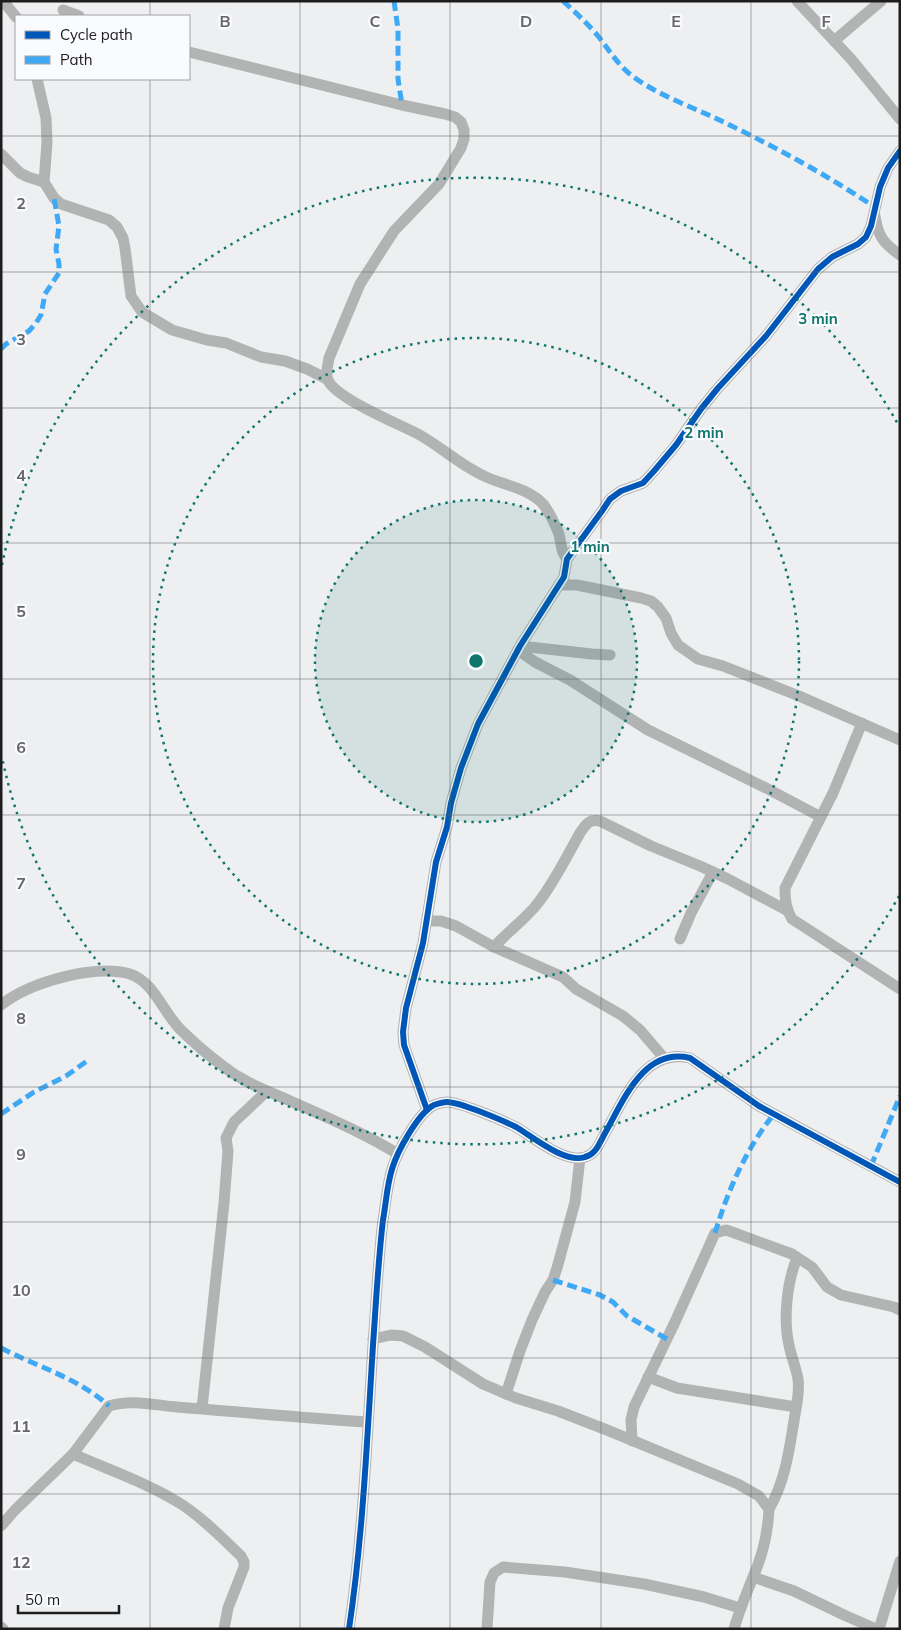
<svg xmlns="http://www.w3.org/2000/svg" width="901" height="1630" font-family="Mulish,sans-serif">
<rect width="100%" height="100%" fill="#eeeff0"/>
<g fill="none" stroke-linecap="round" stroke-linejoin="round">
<g stroke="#b2b3b3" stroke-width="11">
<path d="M3 1 16 17"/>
<path d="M797 1 851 59 900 119"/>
<path d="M63 10 79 16"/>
<path d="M834 41 881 1"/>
<path d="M189 52 402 105 445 114 455 117 461 122 464 130V139L461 148 439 184 394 231 360 284 329 358C328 365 325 373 328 380 335 398 399 424 418 434 440 446 459 464 482 475 501 485 527 487 543 504 550 513 555 524 559 534 561 542 561 553 567 559"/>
<path d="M37 79 46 118 47 143 44 182 54 198 61 204 109 220 117 227 123 238 125 248 131 296 142 312 172 330 207 340 226 343 261 357 285 361 307 369 327 379"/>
<path d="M1 154 20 173 28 177 44 182"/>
<path d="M875 216C878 236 883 243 900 255"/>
<path d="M559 585H577L641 598 651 601 658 607 666 618 671 633 678 645 698 659 723 666 799 696 900 740"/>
<path d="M520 646 592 654 610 655"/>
<path d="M518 650 535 662 570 680 648 730 766 788 821 817"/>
<path d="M862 723 833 793 785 888C785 900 786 909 792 919L900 989"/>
<path d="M427 921H441L456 926 494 947 563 977 576 989 623 1016 640 1030 664 1058"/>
<path d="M680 939 691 913 713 872"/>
<path d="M494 947C508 931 525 920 538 903 554 883 567 856 580 833 586 824 589 819 600 821L651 846 700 866 728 879 788 911"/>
<path d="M1 1005C30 982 94 964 130 974 154 982 163 1012 180 1029 193 1042 208 1055 223 1066 243 1082 263 1089 286 1099 324 1116 362 1132 398 1154"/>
<path d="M427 1110 404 1045 403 1032 406 1008 423 943 436 862 447 827 451 803 461 768 478 724 520 646 564 577 567 559 602 511 610 499 621 491 643 483 654 471 676 445 701 409 718 388 766 336 818 269 832 257 858 244 866 237 871 226 880 187 888 168 900 151"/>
<path d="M373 1339 391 1335 403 1336 425 1347 483 1384 516 1398 558 1411 607 1430 738 1484 759 1496 769 1509C768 1531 762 1557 753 1577 746 1595 739 1611 734 1629"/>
<path d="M648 1377 677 1388 796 1407"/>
<path d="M506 1394 520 1351 532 1320 545 1292 553 1280 557 1268 575 1202 580 1158"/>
<path d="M202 1408 224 1203 228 1151 226 1138 234 1122 267 1091"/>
<path d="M632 1441 631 1420 634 1407 675 1322 715 1233 726 1230 732 1232 792 1254 812 1267 827 1287 841 1295 894 1307 900 1310"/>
<path d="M73 1454C107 1469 150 1484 181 1504 203 1518 222 1538 241 1556L244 1562V1567L228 1608 224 1629"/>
<path d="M769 1509C785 1482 789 1451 794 1421 796 1407 800 1393 798 1379 796 1367 791 1356 789 1345 783 1319 787 1282 797 1258"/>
<path d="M1 1526 15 1510 73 1454 109 1406C131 1399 154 1405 177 1407 240 1412 304 1418 367 1422"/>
<path d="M753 1577 794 1591 844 1615 876 1629"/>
<path d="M1 1627 3 1629"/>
<path d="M349 1629C363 1535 367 1440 373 1345 376 1303 378 1262 383 1220 386 1203 387 1185 392 1169 397 1152 418 1113 434 1105 437 1104 444 1102 447 1102 460 1102 504 1121 516 1127 533 1137 565 1164 585 1157 596 1154 599 1144 604 1135 623 1102 643 1047 690 1058L759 1106 900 1182"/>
<path d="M487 1629 490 1582 494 1573 503 1567 565 1572 644 1584 704 1597 740 1608"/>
<path d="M879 1629 900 1561"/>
</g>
<g stroke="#3fa9f5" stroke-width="5" stroke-dasharray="10 5" stroke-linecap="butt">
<path d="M394 1 398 29V79L402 105"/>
<path d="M563 1C575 12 587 23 598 36 611 52 618 66 635 78 659 95 687 105 713 117 768 143 826 174 876 208"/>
<path d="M1 349 6 344 29 331 36 323 41 315 45 294 59 273V264L56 249 59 226 54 198"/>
<path d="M1 1114 34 1092 66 1076 87 1061"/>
<path d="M871 1166 900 1096"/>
<path d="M715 1233C728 1190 746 1149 774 1114"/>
<path d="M553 1280 600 1295 613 1302 627 1316 667 1339"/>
<path d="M1 1348C38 1367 78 1378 109 1406"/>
</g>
<g stroke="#fafbfe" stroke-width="9">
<g id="cycleway">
<path d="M427 1110 404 1045 403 1032 406 1008 423 943 436 862 447 827 451 803 461 768 478 724 520 646 564 577 567 559 602 511 610 499 621 491 643 483 654 471 676 445 701 409 718 388 766 336 818 269 832 257 858 244 866 237 871 226 880 187 888 168 900 151"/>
<path d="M349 1629C363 1535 367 1440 373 1345 376 1303 378 1262 383 1220 386 1203 387 1185 392 1169 397 1152 418 1113 434 1105 437 1104 444 1102 447 1102 460 1102 504 1121 516 1127 533 1137 565 1164 585 1157 596 1154 599 1144 604 1135 623 1102 643 1047 690 1058L759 1106 900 1182"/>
</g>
</g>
<use href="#cycleway" stroke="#0057b8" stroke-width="6"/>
</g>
<path fill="none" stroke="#666668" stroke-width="1" stroke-opacity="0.55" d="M150 1V16M300 1V1629M450 1V1629M601 1V1629M751 1V1629M150 79V1629M1 136H900M1 272H900M1 408H900M1 543H900M1 679H900M1 815H900M1 951H900M1 1087H900M1 1222H900M1 1358H900M1 1494H900"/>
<circle cx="476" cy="661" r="161" fill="#0f766e" fill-opacity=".12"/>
<g fill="none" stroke="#0f766e" stroke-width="2.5" stroke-dasharray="2.5 5">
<circle cx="476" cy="661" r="161"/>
<circle cx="476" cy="661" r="323"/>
<path d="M899 896A484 484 0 0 1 2 757M2 565A484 484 0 0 1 899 426"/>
</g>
<g font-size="16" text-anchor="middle" font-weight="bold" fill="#666668" stroke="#fafbfe" stroke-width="4.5" stroke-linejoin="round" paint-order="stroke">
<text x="225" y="27">B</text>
<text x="375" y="27">C</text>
<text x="526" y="27">D</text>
<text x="676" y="27">E</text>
<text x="826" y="27">F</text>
<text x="21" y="209">2</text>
<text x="21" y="345">3</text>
<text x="21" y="481">4</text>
<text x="21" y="617">5</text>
<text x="21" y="753">6</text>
<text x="21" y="889">7</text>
<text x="21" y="1024">8</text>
<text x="21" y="1160">9</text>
<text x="21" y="1296">10</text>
<text x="21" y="1432">11</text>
<text x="21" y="1568">12</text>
</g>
<circle cx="476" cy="661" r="8" fill="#0f766e" stroke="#fafbfe" stroke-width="2.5"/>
<g font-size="15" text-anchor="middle" font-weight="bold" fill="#0f766e" stroke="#fafbfe" stroke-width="4.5" stroke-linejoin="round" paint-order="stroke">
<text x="818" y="324">3 min</text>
<text x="704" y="438">2 min</text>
<text x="590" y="552">1 min</text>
</g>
<rect width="901" height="1630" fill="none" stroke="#1d1d1e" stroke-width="5"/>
<rect x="15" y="15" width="175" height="65" fill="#fafbfe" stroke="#a2a2a4"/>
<rect x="25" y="31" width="25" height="8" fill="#0057b8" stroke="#a2a2a4"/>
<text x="60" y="40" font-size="15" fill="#1d1d1e">Cycle path</text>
<rect x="25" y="56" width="25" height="8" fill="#3fa9f5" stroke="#a2a2a4"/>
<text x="60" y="65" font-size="15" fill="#1d1d1e">Path</text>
<path d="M18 1605v8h101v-8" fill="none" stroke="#1d1d1e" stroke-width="2.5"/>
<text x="25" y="1605" font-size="15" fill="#1d1d1e" stroke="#fafbfe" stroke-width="4" paint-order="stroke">50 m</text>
</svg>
